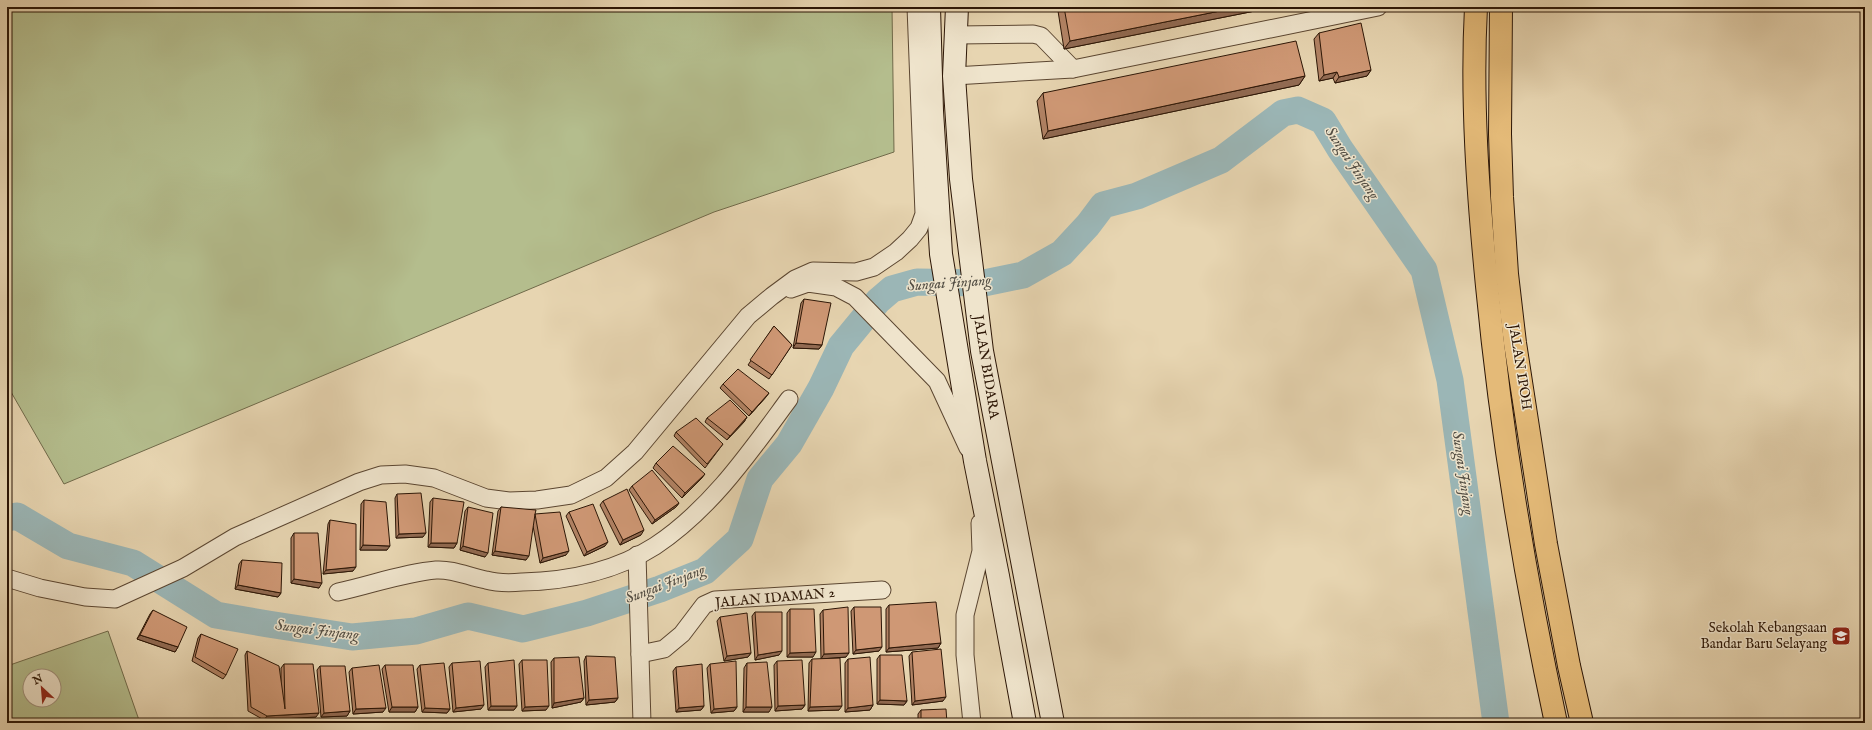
<svg xmlns="http://www.w3.org/2000/svg" width="1872" height="730" font-family="'IM FELL English',serif">
<rect width="100%" height="100%" fill="#e7d5b1"/>
<filter id="stains"><feTurbulence type="fractalNoise" baseFrequency=".005" numOctaves="4"/><feColorMatrix values="0 0 0 0 .2 0 0 0 0 .09 0 0 0 0 .02 0 0 0 .5 -.17"/></filter>
<radialGradient id="worn" r=".72"><stop offset=".6" stop-color="#630" stop-opacity="0"/><stop offset="1" stop-color="#630" stop-opacity=".3"/></radialGradient>
<g fill="#b4bd8d" stroke="#706a4a" fill-rule="evenodd">
<path d="M7 7H892L894 152 714 212 64 484 7 385Z"/>
<path d="M108 631 140 723H7V666ZM30 676H54V700H30Z"/>
</g>
<g fill="none" stroke-linecap="round" stroke-linejoin="round">
<path stroke="#9bb6b6" stroke-width="27" d="M7 518 17 516 68 546 133 563 216 615 268 624 352 637 416 631 468 616 523 629 587 613 660 589 705 571 740 539 760 479 789 444 821 388 841 346 878 301 892 289 917 282 984 283 1023 275 1062 253 1088 225 1103 205 1137 196 1221 160 1283 113 1298 110 1323 121 1340 149 1424 270 1450 380 1496 723"/>
<g stroke="#5b4631" stroke-width="19">
<g id="street">
<path d="M957 35 1033 34 1041 36 1073 69"/>
<path d="M954 76 1073 69 1378 7"/>
<path d="M791 289 808 283 836 287 855 297 937 381 968 448"/>
<path d="M637 555 642 723"/>
<path d="M7 578 40 588 85 597 115 599 183 568 235 537 359 482 381 475 405 474 434 478 486 498 509 501 537 500 571 495 606 478 635 452 748 316 772 296 795 279 813 271 856 272 874 267 896 252 910 239 919 228 924 214 916 7"/>
<path d="M338 592C371 585 402 573 436 570 454 569 469 577 486 580 497 583 511 583 522 582 567 581 616 571 655 546 711 509 750 452 789 399"/>
<path d="M640 654 664 649 682 634 704 605 715 600 882 590"/>
<path d="M972 723 965 655V615L981 551 980 523"/>
</g>
</g>
<g stroke="#2c1606" stroke-width="24">
<g id="secondary">
<path d="M929 7 932 111 941 254 975 461 998 576 1025 723"/>
<path d="M957 7 954 76 961 179 982 351 1053 723"/>
</g>
</g>
<g stroke="#2c1606" stroke-width="24">
<g id="highway">
<path d="M1476 7C1471 100 1478 194 1487 286 1501 433 1525 578 1556 723"/>
<path d="M1501 7 1500 134 1502 197 1507 274 1515 343 1546 544 1569 666 1582 723"/>
</g>
</g>
<use href="#street" stroke="#efe4cc" stroke-width="17"/>
<use href="#secondary" stroke="#efe4cc" stroke-width="22"/>
<use href="#highway" stroke="#e4ba78" stroke-width="22"/>
</g>
<g fill="#b28365" stroke="#2c1606">
<path d="M1061 7H1275L1064 49 1058 11Z"/>
<path d="M1319 33 1371 70 1367 76 1335 83 1333 78 1319 81 1314 39Z"/>
<path d="M1305 76 1299 85 1043 139 1037 101 1043 93Z"/>
<path d="M804 299 822 345 819 349 793 348 801 303Z"/>
<path d="M774 326 792 345 769 379 748 365Z"/>
<path d="M723 384 766 397 749 416 720 388Z"/>
<path d="M747 417 744 422 727 440 705 422 707 418Z"/>
<path d="M676 432 723 444 705 468 674 436Z"/>
<path d="M656 463 702 478 682 498 653 468Z"/>
<path d="M632 486 679 503 676 507 652 524 629 490Z"/>
<path d="M397 494 423 537 396 538 395 498Z"/>
<path d="M433 498 457 543 454 548 428 547 430 502Z"/>
<path d="M364 500 387 550H360L361 504Z"/>
<path d="M603 501 641 535 620 545 600 505Z"/>
<path d="M468 507 485 557 460 550 465 511Z"/>
<path d="M501 507 535 514 566 555 540 563 533 526 526 560 492 555 498 511Z"/>
<path d="M569 512 605 546 584 556 566 516Z"/>
<path d="M330 520 353 571 323 574 328 524Z"/>
<path d="M294 533 319 588 291 583V538Z"/>
<path d="M242 560 281 593 278 597 235 589 239 564Z"/>
<path d="M889 605 941 643 938 648 886 652V609Z"/>
<path d="M854 607 879 651 853 654 851 611Z"/>
<path d="M790 609 813 657H787V613Z"/>
<path d="M153 610 178 647 175 652 137 639 150 614Z"/>
<path d="M823 610 846 657 821 659 820 614Z"/>
<path d="M755 612 779 655 755 660 752 616Z"/>
<path d="M720 617 751 653 748 657 724 661 717 621Z"/>
<path d="M201 634 226 675 223 679 192 661 198 638Z"/>
<path d="M247 651 281 683V668L284 664 316 717 264 720 248 711 245 655Z"/>
<path d="M912 652 943 701 912 705 909 656Z"/>
<path d="M880 655 907 701 904 705 877 704V659Z"/>
<path d="M586 656 618 698 615 702 586 705 584 661Z"/>
<path d="M554 658 584 698 581 702 552 708 551 662Z"/>
<path d="M812 659 839 710 808 711 809 663Z"/>
<path d="M848 659 873 705 870 710 845 712V663Z"/>
<path d="M522 660 546 710 522 711 519 664Z"/>
<path d="M777 661 805 705 802 709 775 711 774 665Z"/>
<path d="M452 663 481 709 453 712 449 667Z"/>
<path d="M488 663 517 706 514 710H488L485 667Z"/>
<path d="M747 663 769 712H743L744 668Z"/>
<path d="M710 664 737 707 734 711 711 713 707 668Z"/>
<path d="M385 665 418 707 415 712H389L382 669Z"/>
<path d="M420 665 450 709 447 713 422 712 417 669Z"/>
<path d="M320 666 350 711 347 716 321 717 317 670Z"/>
<path d="M676 667 704 706 701 710 676 712 673 671Z"/>
<path d="M352 668 383 712 353 714 349 672Z"/>
<path d="M921 710 947 723H918V714Z"/>
</g>
<g fill="#916a52" stroke="#2c1606">
<path d="M1025 7H1039L1023 10Z"/>
<path d="M1240 7H1275L1064 49 1070 41Z"/>
<path d="M1371 70 1367 76 1335 83 1339 77Z"/>
<path d="M1337 72 1333 78 1319 81 1324 75Z"/>
<path d="M1305 76 1299 85 1043 139 1048 131Z"/>
<path d="M796 343 822 345 819 349 793 348Z"/>
<path d="M769 393 766 397 749 416 752 412Z"/>
<path d="M747 417 744 422 727 440 730 436Z"/>
<path d="M705 474 702 478 682 498 685 493Z"/>
<path d="M679 503 676 507 652 524 655 520Z"/>
<path d="M644 530 641 535 620 545 623 540Z"/>
<path d="M426 533 423 537 396 538 399 534Z"/>
<path d="M608 542 605 546 584 556 587 552Z"/>
<path d="M431 543H457L454 548 428 547Z"/>
<path d="M363 545 390 546 387 550H360Z"/>
<path d="M463 546 488 553 485 557 460 550Z"/>
<path d="M495 551 529 556 526 560 492 555Z"/>
<path d="M569 551 566 555 540 563 543 558Z"/>
<path d="M356 567 353 571 323 574 326 570Z"/>
<path d="M294 579 322 583 319 588 291 583Z"/>
<path d="M238 585 281 593 278 597 235 589Z"/>
<path d="M140 635 178 647 175 652 137 639Z"/>
<path d="M941 643 938 648 886 652 889 648Z"/>
<path d="M882 647 879 651 853 654 856 650Z"/>
<path d="M782 651 779 655 755 660 758 655Z"/>
<path d="M816 652 813 657H787L790 653Z"/>
<path d="M751 653 748 657 724 661 727 656Z"/>
<path d="M849 653 846 657 821 659 824 654Z"/>
<path d="M946 697 943 701 912 705 915 701Z"/>
<path d="M584 698 581 702 552 708 554 703Z"/>
<path d="M618 698 615 702 586 705 589 700Z"/>
<path d="M880 700 907 701 904 705 877 704Z"/>
<path d="M484 705 481 709 453 712 456 708Z"/>
<path d="M805 705 802 709 775 711 778 706Z"/>
<path d="M873 705 870 710 845 712 848 708Z"/>
<path d="M491 706H517L514 710H488Z"/>
<path d="M549 706 546 710 522 711 525 707Z"/>
<path d="M704 706 701 710 676 712 679 708Z"/>
<path d="M842 706 839 710 808 711 810 707Z"/>
<path d="M392 707H418L415 712H389Z"/>
<path d="M737 707 734 711 711 713 714 709Z"/>
<path d="M746 707H772L769 712H743Z"/>
<path d="M386 708 383 712 353 714 356 709Z"/>
<path d="M425 708 450 709 447 713 422 712Z"/>
<path d="M350 711 347 716 321 717 324 713Z"/>
<path d="M319 713 316 717 264 720 267 716Z"/>
</g>
<g fill="#cf9875" stroke="#2c1606">
<path d="M1064 7H1240L1070 41Z"/>
<path d="M1361 23 1371 70 1339 77 1337 72 1324 75 1319 33Z"/>
<path d="M1296 41 1305 76 1048 131 1043 93Z"/>
<path d="M804 299 831 303 822 345 796 343Z"/>
<path d="M774 326 792 345 772 375 750 360Z"/>
<path d="M738 369 769 393 752 412 723 384Z"/>
<path d="M730 400 747 417 730 436 707 418Z"/>
<path d="M696 418 723 444 707 464 676 432Z"/>
<path d="M673 446 705 474 685 493 656 463Z"/>
<path d="M652 470 679 503 655 520 632 486Z"/>
<path d="M627 489 644 530 623 540 603 501Z"/>
<path d="M421 493 426 533 399 534 397 494Z"/>
<path d="M433 498 464 502 457 543H431Z"/>
<path d="M364 500 386 502 390 546 363 545Z"/>
<path d="M593 504 608 542 587 552 569 512Z"/>
<path d="M468 507 493 513 488 553 463 546Z"/>
<path d="M501 507 536 510 535 514 560 512 569 551 543 558 535 514 529 556 495 551Z"/>
<path d="M330 520 356 524V567L326 570Z"/>
<path d="M294 533H318L322 583 294 579Z"/>
<path d="M242 560 282 563 281 593 238 585Z"/>
<path d="M936 602 941 643 889 648V605Z"/>
<path d="M848 607 849 653 824 654 823 610Z"/>
<path d="M854 607H881L882 647 856 650Z"/>
<path d="M790 609H814L816 652 790 653Z"/>
<path d="M153 610 187 627 178 647 140 635Z"/>
<path d="M755 612H782V651L758 655Z"/>
<path d="M747 613 751 653 727 656 720 617Z"/>
<path d="M201 634 238 649 226 675 195 657Z"/>
<path d="M941 649 946 697 915 701 912 652Z"/>
<path d="M247 651 279 666 285 709 284 664H313L319 713 267 716 251 707Z"/>
<path d="M880 655H902L907 701 880 700Z"/>
<path d="M586 656 615 657 618 698 589 700Z"/>
<path d="M579 657 584 698 554 703V658Z"/>
<path d="M870 657 873 705 848 708V659Z"/>
<path d="M840 658 842 706 810 707 812 659Z"/>
<path d="M514 660 517 706H491L488 663Z"/>
<path d="M522 660H547L549 706 525 707Z"/>
<path d="M802 660 805 705 778 706 777 661Z"/>
<path d="M480 661 484 705 456 708 452 663Z"/>
<path d="M736 661 737 707 714 709 710 664Z"/>
<path d="M767 662 772 707H746L747 663Z"/>
<path d="M444 663 450 709 425 708 420 665Z"/>
<path d="M702 664 704 706 679 708 676 667Z"/>
<path d="M379 665 386 708 356 709 352 668Z"/>
<path d="M385 665H413L418 707H392Z"/>
<path d="M320 666H345L350 711 324 713Z"/>
<path d="M946 709 947 723H921V710Z"/>
</g>
<defs>
<g id="school-square" transform="scale(1)"><rect x="-9" y="-9" width="18" height="18" rx="4" fill="#8f2418" stroke="#efe4cc"/><path d="M0-5L7-2L0 1L-7-2ZM-4 1L0 2.5L4 1V4Q0 6-4 4Z" fill="#fff"/></g>
</defs>
<g fill-rule="evenodd">
<use href="#school-square" x="1841" y="636"/>
</g>
<g text-anchor="middle" dominant-baseline="central" stroke-width="3" stroke-linejoin="round" paint-order="stroke">
<g font-size="14" fill="#2c1606" stroke="#efe4cc">
<text transform="translate(986 367) rotate(81)">JALAN BIDARA</text>
<text transform="translate(1520 367) rotate(81)">JALAN IPOH</text>
<text transform="translate(775 598) rotate(-5)">JALAN IDAMAN 2</text>
</g>
<g font-size="14" fill="#2c1606" stroke="#efe4cc" text-anchor="end">
<text x="1827" y="628">Sekolah Kebangsaan<tspan x="1827" dy="16">Bandar Baru Selayang</tspan></text>
</g>
<g font-size="15" font-style="italic" fill="#534e44" stroke="#efe4cc">
<text transform="translate(1352 163) rotate(56)">Sungai Jinjang</text>
<text transform="translate(949 283) rotate(-4)">Sungai Jinjang</text>
<text transform="translate(1463 473) rotate(82)">Sungai Jinjang</text>
<text transform="translate(665 584) rotate(-21)">Sungai Jinjang</text>
<text transform="translate(317 630) rotate(7)">Sungai Jinjang</text>
</g>
</g>
<rect width="1872" height="730" fill="none" stroke="#e7d5b1" stroke-width="24"/>
<rect x="8" y="8" width="1856" height="714" fill="none" stroke="#2c1606" stroke-width="2"/>
<rect x="12" y="12" width="1848" height="706" fill="none" stroke="#2c1606"/>
<g transform="translate(42 688) rotate(334)"><circle r="19" fill="#efe4cc" stroke="#a1927d"/>
<path d="M0-3L7 15L0 10L-7 15Z" fill="#8f2418"/>
<text y="-6" font-size="11" font-weight="bold" text-anchor="middle" fill="#2c1606">N</text>
</g>
<rect width="100%" height="100%" filter="url(#stains)"/>
<rect width="100%" height="100%" fill="url(#worn)"/>
</svg>
